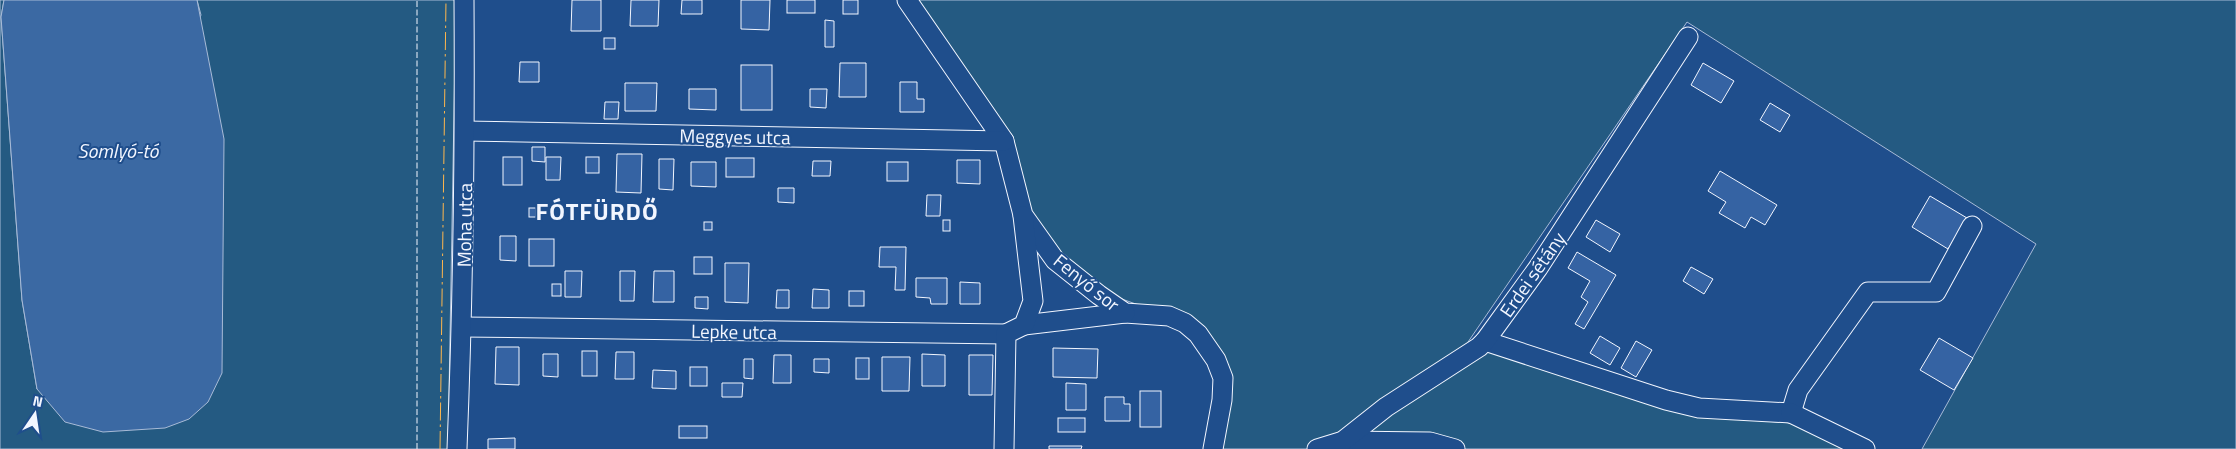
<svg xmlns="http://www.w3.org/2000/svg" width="2236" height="449" font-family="'Titillium Web',sans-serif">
<rect width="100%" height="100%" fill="#1f4e8c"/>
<g fill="#245a82" stroke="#a8bbd7">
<path d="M0 0H4L1 17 22 300 37 389 201 15 197 0H456L448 449H0Z"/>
<path d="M916 0H2236V449H1922L2036 244 1687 22 1468 342 1696 416 1792 423 1846 449H1212L1219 379 1201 339 1169 316 1097 290 1066 261 1033 217Z"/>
</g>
<path fill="#3b69a3" stroke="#a8bbd7" d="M4 0H197L224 139 222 373 208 402 189 419 165 428 103 432 65 422 37 389 22 300 1 17Z"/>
<g fill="#3563a3" stroke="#f2f6ff">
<path d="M572 0H601V31H571Z"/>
<path d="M631 0H659L658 26H630Z"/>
<path d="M682 0H702V14H681Z"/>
<path d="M741 0H770L769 30 741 29Z"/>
<rect x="787" y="0" width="28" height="13"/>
<rect x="843" y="0" width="15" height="14"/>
<path d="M825 20 834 21V47H825Z"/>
<rect x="604" y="38" width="11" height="11"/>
<path d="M520 62H539V82H519Z"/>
<path d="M840 63H866V97H839Z"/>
<path d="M1703 63 1734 81 1721 103 1691 85Z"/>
<rect x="741" y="65" width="31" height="45"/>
<path d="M900 82H917V99H924V112H900Z"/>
<path d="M625 83H657L656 111H625Z"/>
<path d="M689 89H716V110L689 109Z"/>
<path d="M810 89H827L826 108 810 107Z"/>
<path d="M605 102H619L618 119H604Z"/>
<path d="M1770 103 1790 115 1780 132 1760 120Z"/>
<path d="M532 147H545V162L532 161Z"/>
<path d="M617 154H642L641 193 616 192Z"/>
<rect x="503" y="157" width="19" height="28"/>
<path d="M546 157H561L560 180H546Z"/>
<rect x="586" y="157" width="13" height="16"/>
<rect x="726" y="158" width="28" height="19"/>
<path d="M659 159H674L673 190 659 189Z"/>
<path d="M957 160H980V184L957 183Z"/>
<path d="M813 161H831L830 176H812Z"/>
<path d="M691 162H716V187L691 186Z"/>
<rect x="887" y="162" width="21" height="19"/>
<path d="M1720 171 1777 205 1765 225 1751 217 1745 228 1719 213 1726 202 1708 191Z"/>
<path d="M778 188H794V203L778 202Z"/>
<path d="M927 195H941L940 216H926Z"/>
<path d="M1930 196 1967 218 1948 249 1912 227Z"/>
<rect x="529" y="208" width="7" height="9"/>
<rect x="943" y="220" width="7" height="11"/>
<path d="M1596 220 1620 234 1610 252 1586 237Z"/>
<rect x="704" y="222" width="8" height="8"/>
<path d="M500 236H516V261L500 260Z"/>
<rect x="529" y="239" width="25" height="27"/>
<path d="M880 247H906L905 290H895L896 267H879Z"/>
<path d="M1577 252 1616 275 1584 329 1575 324 1588 302 1581 297 1590 281 1568 268Z"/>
<rect x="694" y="257" width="18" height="17"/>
<path d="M725 263H749L748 303 725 302Z"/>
<path d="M1691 267 1713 279 1704 294 1683 281Z"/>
<path d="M565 271H582L581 297H565Z"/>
<path d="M620 271H635L634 301H620Z"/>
<path d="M654 271H674V302H653Z"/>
<path d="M916 278H947V304H931L930 298 916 297Z"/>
<path d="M960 282 980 283V304H960Z"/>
<rect x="552" y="284" width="9" height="12"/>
<path d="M813 289 829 290V308H812Z"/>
<path d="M777 290H789V308H776Z"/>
<rect x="849" y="291" width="15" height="15"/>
<path d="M695 297H708V309L695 308Z"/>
<path d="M1600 336 1620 348 1610 365 1590 353Z"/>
<path d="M1939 338 1973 358 1954 390 1920 370Z"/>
<path d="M1636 341 1652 350 1636 377 1621 368Z"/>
<path d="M496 347H519V385L495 384Z"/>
<path d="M1053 348 1098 349 1097 378 1053 377Z"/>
<rect x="582" y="351" width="15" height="25"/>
<path d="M616 352H634V379H615Z"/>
<path d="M543 354H558V377L543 376Z"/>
<path d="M922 354 945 355V386H922Z"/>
<path d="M774 355H791V383H773Z"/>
<path d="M969 355H993L992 395H969Z"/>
<path d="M882 357H910L909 391H882Z"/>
<rect x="856" y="358" width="13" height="21"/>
<path d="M744 359H753V379L744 378Z"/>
<path d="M814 359H829V373L814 372Z"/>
<rect x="690" y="367" width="17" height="19"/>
<path d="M653 370 676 371V389L652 388Z"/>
<path d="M722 383H743L742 397H722Z"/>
<path d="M1066 383 1086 384V410H1066Z"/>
<rect x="1140" y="391" width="21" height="36"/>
<path d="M1105 397H1124V404H1130V421H1105Z"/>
<rect x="1058" y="418" width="27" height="14"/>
<rect x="679" y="426" width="28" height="12"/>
<path d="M515 438V449H488V439Z"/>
<path d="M1049 446H1082L1081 449H1049Z"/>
</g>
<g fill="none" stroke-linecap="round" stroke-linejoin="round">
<g stroke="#f2f6ff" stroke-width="21">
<g id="minor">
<path d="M907 0 1004 141 1023 215 1055 260 1099 295 1125 313 1169 316 1185 323 1198 334 1216 360 1223 378 1222 400 1213 449"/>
<path d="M465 131 1004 141"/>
<path d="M1024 325 1125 313"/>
<path d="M462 327 1006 334"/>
<path d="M1485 341 1666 400 1699 408 1791 413 1798 390 1868 292H1936L1972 226"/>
<path d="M1791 413 1865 449"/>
<path d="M1343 441 1430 442 1455 449"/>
<path d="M457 449C463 299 465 150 464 0"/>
<path d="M1004 449 1006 334 1024 325 1033 301 1023 216"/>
<path d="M1317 449 1343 441 1386 407 1479 347 1485 341 1538 268 1688 37"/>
</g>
</g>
<use href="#minor" stroke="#1f4e8c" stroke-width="19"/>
<path stroke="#f2f6ff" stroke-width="1" stroke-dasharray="6 2.5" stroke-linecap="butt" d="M417 449V0"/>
<path stroke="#ffb74d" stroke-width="1" stroke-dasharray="18 4 2.5 4" stroke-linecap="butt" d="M440 449 446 0"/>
</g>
<g text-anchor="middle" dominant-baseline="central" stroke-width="4" stroke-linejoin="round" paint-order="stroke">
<g font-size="19" fill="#f2f6ff" stroke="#1f4e8c">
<text transform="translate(735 136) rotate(1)">Meggyes utca</text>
<text transform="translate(464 225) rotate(-89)">Moha utca</text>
<text transform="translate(1532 274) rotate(-55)">Erdei sétány</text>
<text transform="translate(1087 282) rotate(39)">Fenyő sor</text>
<text transform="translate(734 331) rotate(1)">Lepke utca</text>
</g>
<g font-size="20" font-style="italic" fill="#f2f6ff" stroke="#1f4e8c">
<text x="118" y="150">Somlyó-tó</text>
</g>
<g font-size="24" font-weight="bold" letter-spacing="1" fill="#f2f6ff" stroke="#1f4e8c">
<text x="597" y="211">FÓTFÜRDŐ</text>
</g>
</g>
<g transform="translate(35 414) rotate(13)" stroke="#1f4e8c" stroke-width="4" paint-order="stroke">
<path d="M0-4L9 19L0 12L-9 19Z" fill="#f2f6ff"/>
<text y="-8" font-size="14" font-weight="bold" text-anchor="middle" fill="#f2f6ff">N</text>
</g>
</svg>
